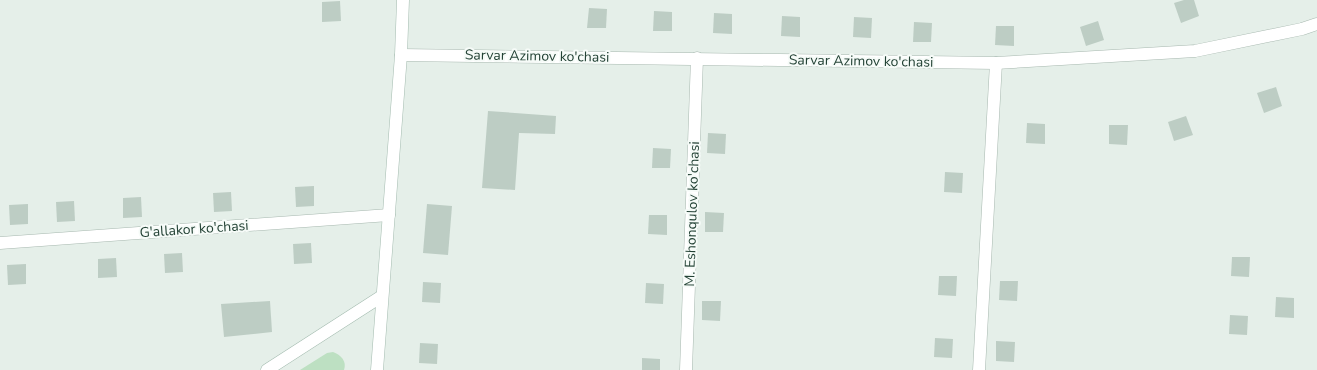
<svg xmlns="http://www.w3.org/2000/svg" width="1317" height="370" font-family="'Nunito Sans',sans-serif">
<rect width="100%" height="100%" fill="#e5efe9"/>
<path fill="#bde0c2" d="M333 352C341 355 347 361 344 370H300L327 353Z"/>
<g fill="#bdcdc4">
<path d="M1184 0H1194L1199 16 1181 23 1174 3Z"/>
<path d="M340 1 341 21 322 22V2Z"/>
<path d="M589 8 607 9 606 28H587Z"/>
<path d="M654 11 672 12V31H653Z"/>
<path d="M714 13 732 14V34L713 33Z"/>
<path d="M782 16 800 17V37L781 36Z"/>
<path d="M854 17 872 18 871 38 853 37Z"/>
<path d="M1098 21 1104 40 1086 46 1080 27Z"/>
<path d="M914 22 932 23 931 42H913Z"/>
<path d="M996 26H1014V46L995 45Z"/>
<path d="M1276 87 1282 106 1264 113 1257 93Z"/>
<path d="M488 111 556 116 555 134 519 133 515 190 482 188Z"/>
<path d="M1186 116 1193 135 1174 141 1168 122Z"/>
<path d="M1027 123 1045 124V144L1026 143Z"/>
<path d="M1109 125H1128L1127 145 1109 144Z"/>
<path d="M708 133 726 134 725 154 707 153Z"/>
<path d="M653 148 671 149 670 168H652Z"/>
<path d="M945 172 963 173 962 193 944 192Z"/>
<path d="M314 186V206L296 207 295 187Z"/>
<path d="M231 192 232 211 214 212 213 193Z"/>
<path d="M141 197 142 217 123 218V198Z"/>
<path d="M74 201 75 221 57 222 56 202Z"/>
<path d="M28 204V224L10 225 9 205Z"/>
<path d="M427 204 452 206 448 255 423 253Z"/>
<path d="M705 212 724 213 723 232H705Z"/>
<path d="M649 215H667V235L648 234Z"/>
<path d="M311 243 312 263 294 264 293 244Z"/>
<path d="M182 253 183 272 165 273 164 254Z"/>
<path d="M1232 257H1250L1249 277 1231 276Z"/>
<path d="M116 258 117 277 98 278V259Z"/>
<path d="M26 264V284L8 285 7 265Z"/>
<path d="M939 276H957L956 296 938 295Z"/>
<path d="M1000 281H1018L1017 301 999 300Z"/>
<path d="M423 282 441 283 440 303 422 302Z"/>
<path d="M646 283 664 284 663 304 645 303Z"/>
<path d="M1276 297 1294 298V318L1275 317Z"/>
<path d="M270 301 272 332 224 337 221 304Z"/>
<path d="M702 301H721L720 321 702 320Z"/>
<path d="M1230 315 1248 316 1247 335 1229 334Z"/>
<path d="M935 338 953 339 952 358 934 357Z"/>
<path d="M996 341 1015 342 1014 362 996 361Z"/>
<path d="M420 343 438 344 437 364 419 363Z"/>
<path d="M642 358 660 359V370H642Z"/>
</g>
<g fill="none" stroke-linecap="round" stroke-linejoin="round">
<g stroke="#a7b8af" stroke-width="13">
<g id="minor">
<path d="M401 55 996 63 1195 51 1302 29 1317 24"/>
<path d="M0 243 389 215"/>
<path d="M686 370 697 58"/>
<path d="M979 370 996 63"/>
</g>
</g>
<g stroke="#a3bbaf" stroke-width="13">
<g id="secondary">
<path d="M267 370 382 296"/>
<path d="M377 370 401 55 403 0"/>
</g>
</g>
<use href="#minor" stroke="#fff" stroke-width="12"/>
<use href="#secondary" stroke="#fff" stroke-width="12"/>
</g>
<g text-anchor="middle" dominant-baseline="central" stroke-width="4" stroke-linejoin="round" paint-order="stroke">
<g font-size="14" fill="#234235" stroke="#f6fbf8">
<text transform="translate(537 56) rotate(1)">Sarvar Azimov ko'chasi</text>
<text transform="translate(861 61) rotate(1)">Sarvar Azimov ko'chasi</text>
<text transform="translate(692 214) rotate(-88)">M. Eshonqulov ko'chasi</text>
<text transform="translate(194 229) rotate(-4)">G'allakor ko'chasi</text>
</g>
</g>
</svg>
